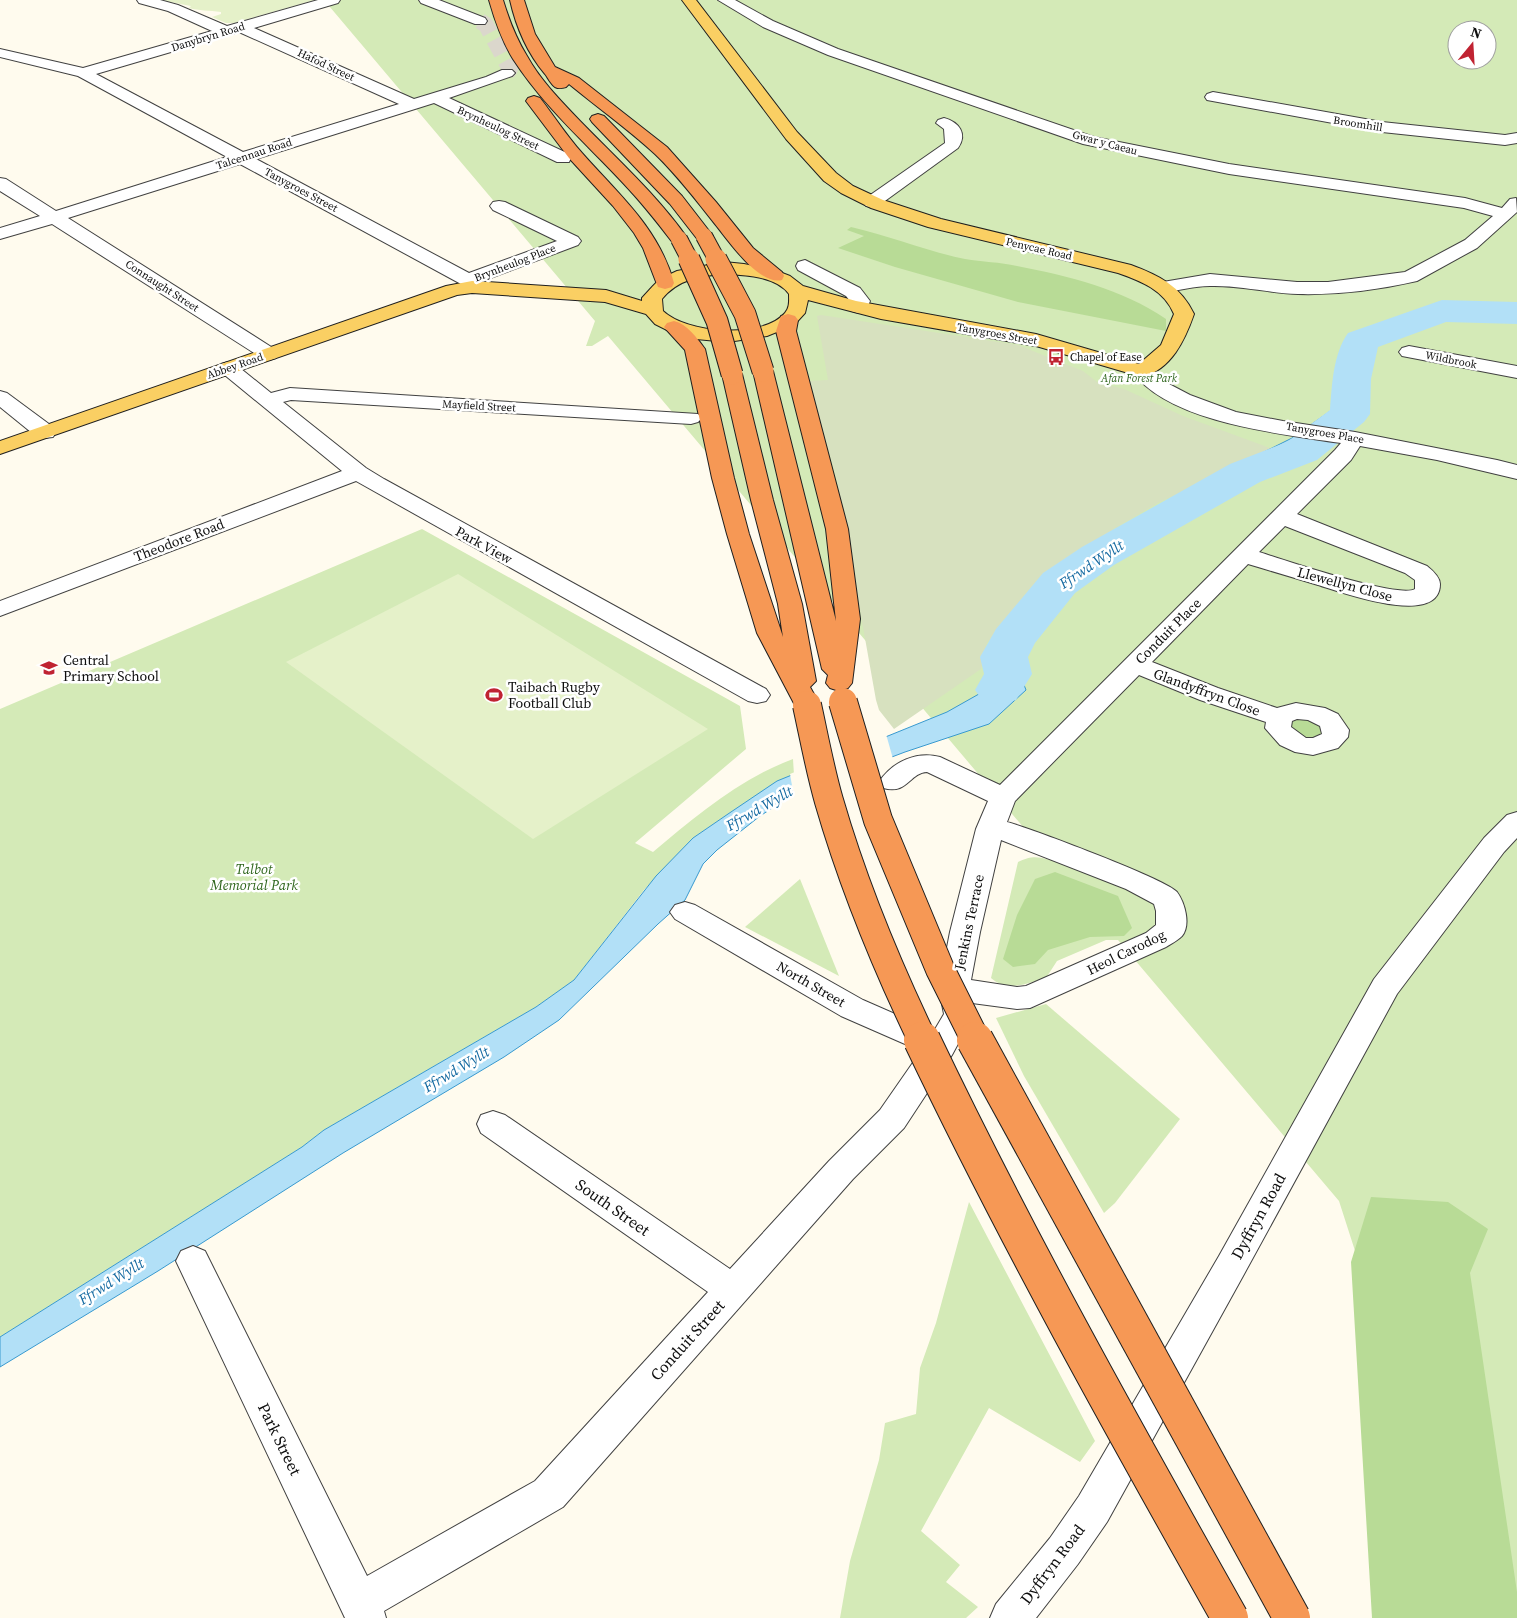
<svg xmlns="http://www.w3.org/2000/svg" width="1517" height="1618" font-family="'Source Serif 4',serif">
<rect width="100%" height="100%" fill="#fffbee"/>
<g fill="#d4eab7" fill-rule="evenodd">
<path d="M324 0H1517V1618H1473L1339 1201 1118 940H1106L1057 961 1046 978C1027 983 1008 993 991 978L1018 862C1033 855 1037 857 1051 860L608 336 592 346H586L595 321ZM1457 30H1487V60H1457Z"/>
<path d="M422 529 740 706 746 749 635 843 653 852C695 817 741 778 793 759L794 775 728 814 693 838 644 890 574 980 536 1007 324 1130 302 1147 0 1337V709Z"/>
<path d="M800 879 839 976 745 927Z"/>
<path d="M1046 1004 1180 1119 1115 1203 1104 1213 1024 1076 996 1018Z"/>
<path d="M969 1202 1095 1441 1080 1462 989 1408 921 1531 960 1565 946 1582 978 1607 966 1618H840L850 1561 879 1460 885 1423 916 1414 920 1368 936 1323Z"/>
</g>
<g fill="#b8db96">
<path d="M851 227C890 236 926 251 965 259 982 262 1000 262 1017 266 1069 276 1122 289 1166 319V331L1018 302 895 267 838 248 864 236 847 230Z"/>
<path d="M1300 719 1316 721 1324 731C1317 744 1295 739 1291 726L1293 721Z"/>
<path d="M1055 872 1118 896 1132 928 1124 936 1090 937 1048 950 1035 964 1013 967 1003 959 1017 915 1035 879Z"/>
<path d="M1371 1197 1448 1202 1488 1229 1470 1273 1517 1592V1618H1372L1351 1262Z"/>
</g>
<path fill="#d7e1bf" d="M821 315 1018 345 1083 371 1097 382 1124 389 1183 416 1273 449 1158 503 1114 529 1030 592 987 643 981 669 894 729 879 710 876 700 837 481 809 381 828 380 817 316Z"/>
<g fill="#e5f1c9">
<path d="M160 0H315L234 23H226L212 17 221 14V12C209 10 199 11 189 8L191 6Z"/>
<path d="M458 574 708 729 533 839 286 662Z"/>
</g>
<g fill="#b2e0f7" stroke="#3899cf">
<path d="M1349 348 1372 352 1364 415 1326 444 1316 454 1251 477 1236 466 1292 438 1336 407Z"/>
<path d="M1014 622 1035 632 1019 649V672L1026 690 989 724 905 752 794 794 760 816 717 850 703 864 685 900 658 924 559 1020 504 1057 343 1153 158 1271 0 1367V1337L302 1147 324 1130 536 1007 574 980 656 876 693 838 728 814 777 781 947 712 986 690 996 675 995 661 1001 637Z"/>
</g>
<path fill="#fffbee" d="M886 734 893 759 794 797 790 774Z"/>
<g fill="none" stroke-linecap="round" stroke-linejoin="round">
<path fill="#b2e0f7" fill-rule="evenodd" d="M1442 300 1517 302V324L1446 322 1378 347 1371 379 1370 414 1364 422 1317 460 1260 482 1114 565 1075 593 1035 643 1028 657 1032 674 1016 700 999 705 982 700 975 690 984 674 980 657 996 629 1043 573 1082 547 1230 464 1287 442 1330 410C1332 385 1333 354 1348 333Z"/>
<path stroke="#dbd7cc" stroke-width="16" stroke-dasharray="16 8" stroke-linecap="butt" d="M480 21 486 25 510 69 507 73"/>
<g stroke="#414141" stroke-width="2">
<g id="minor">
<path d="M137 0H160L178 5 227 26 318 0H340L338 3 254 28 414 99 486 77 502 70H512L515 73 512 76 449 98 569 154 571 158 569 162H557L434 103 256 159 469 273 557 241 493 210 490 206 493 202 499 201 505 202 578 237 581 241 578 245 480 282 481 287 479 291 472 293 465 291 461 284 240 164 68 218 276 350 279 354 276 358 269 360 262 358 52 224 0 239V228L40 216 0 191V178L6 179 56 211 227 157 78 76 0 57V49L83 68 212 31 168 11 139 3ZM239 32 399 104 243 152 96 74Z"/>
<path d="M419 0H439L485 18 487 21 485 24H475L421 3Z"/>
<path d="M718 0H735L773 21 838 49 1094 137 1229 164 1465 198 1502 208 1510 199 1516 198 1517 212 1477 248 1417 281C1378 290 1337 295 1298 294 1269 293 1239 285 1210 286 1195 286 1179 290 1164 293L1157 291 1155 287 1157 283 1210 274 1297 282H1328L1405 272 1465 240 1493 216 1464 208 1229 174 1083 144 828 55 763 27Z"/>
<path d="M1213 92 1382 122 1505 135 1517 133V143L1505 145 1382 132 1207 100 1205 97 1207 94Z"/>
<path d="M944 118C959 122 968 134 958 148L878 206 872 207 866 206 863 202 866 198 945 143 944 129 936 123 938 120Z"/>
<path d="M805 260 860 288 870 301 866 311 859 313 852 311 849 307 850 301 846 296 798 270 796 266 798 262Z"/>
<path d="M1409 346 1517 366V378L1402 356 1399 352 1402 348Z"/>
<path d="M228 362 235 364 271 393 290 388 698 414 702 418 698 422 691 424 291 400 283 402 366 468 384 479 766 689 770 695 766 701 757 703 748 701 356 481 0 616V601L342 471 221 372 218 368 221 364Z"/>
<path d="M1142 365 1149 367 1169 384 1190 395 1236 412 1283 421 1355 432 1497 460 1517 465V479L1437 460 1360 446 1351 460 1297 514 1427 566C1432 570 1440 577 1440 584 1440 629 1338 591 1318 585 1295 578 1271 571 1248 564L1152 662 1218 688 1277 708 1296 703 1325 708 1338 714 1349 730 1348 737 1338 748 1313 755 1295 752 1280 745 1265 728 1266 722 1200 700 1139 675 1015 801 1007 822C1029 828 1166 879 1177 892 1185 903 1191 925 1182 936 1178 940 1171 944 1166 947L1030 1008 1017 1009 972 1003 974 1014 952 1055 904 1128 853 1179 563 1507 384 1611 386 1618H345L176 1261 181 1251 193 1246 205 1251 367 1576 535 1481 708 1292 481 1133 477 1124 481 1115 493 1111 505 1115 730 1269 829 1161 880 1110 921 1051 841 1016 675 919 670 912 675 905 685 902 695 905 863 1000 934 1031 944 1014 939 989 950 932 976 829 988 801 927 772C909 773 908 795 883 788L879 782C893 761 917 751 940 757L1000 785 1335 450 1341 443C1282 434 1168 423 1132 371L1135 367ZM1285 526 1405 573 1415 580V589C1398 599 1284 560 1259 552ZM1297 719 1308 720 1320 726 1322 734 1313 738H1306L1291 727 1292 721ZM1001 840 1126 889 1154 904 1156 911V925L1146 933 1026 986 1017 987 971 980 980 932Z"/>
<path d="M0 391 7 393 53 427 56 432 53 437 45 438 37 437 0 407Z"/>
<path d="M1517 812V838L1504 852 1397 994 1243 1276 1107 1522 1078 1564 1036 1618H990L996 1604 1050 1538 1079 1496 1219 1256 1374 979 1484 838 1507 815Z"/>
</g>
</g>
<g stroke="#1f1f1f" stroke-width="2">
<path id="major" d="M682 0H696L797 132 836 173 853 186 883 200 941 219 1131 265C1158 275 1181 286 1194 314 1185 340 1171 370 1142 377L1036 346 881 319 808 300 805 313 794 325 767 336 728 342 696 339 675 334 655 324 646 314 605 302 472 293 457 295 0 454V441L446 286 472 281 606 290 642 301V298L653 286 660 279 677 271 724 262 744 264 777 271 790 276 803 286 856 301 1036 334 1139 364 1161 345 1174 314C1164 290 1141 281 1118 273L928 227 871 208 841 193 824 181 786 139ZM724 274C744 275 776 276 789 294 789 301 790 307 785 313 763 339 687 334 663 311L662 299C678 279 700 276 724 274Z"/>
</g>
<g stroke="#1f1f1f" stroke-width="2">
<g id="highway">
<path d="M489 0H503C509 20 516 38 527 56 540 80 561 101 580 121 617 159 657 195 688 239L685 243 679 244 673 243C657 222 642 203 624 184 586 143 544 107 513 59 502 41 495 21 489 0Z"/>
<path d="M510 0H524L535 34 555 67 579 78 667 147 716 202 753 248 782 272 784 276 782 280C759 286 728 240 715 224 696 200 677 175 655 154 628 129 597 107 569 84L566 87C563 88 559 89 555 87 551 84 548 78 545 74 528 54 516 27 510 0Z"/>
<path d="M534 96 540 98C554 116 566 135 582 153 619 195 658 227 674 283L672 287 665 289 658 287 643 248 634 233 613 206 569 158 526 101 528 98Z"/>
<path d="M598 114 604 116 682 196 713 236 710 240 704 241 698 240 670 204 592 122 590 119 592 116Z"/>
<path d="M788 314 795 316 798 320 796 331 848 529 860 619 852 683 848 688 839 691 830 688 826 683 828 675 822 669 753 371 756 367 763 365 770 367 773 371 836 621 826 529 776 331 781 316Z"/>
<path d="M674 321C687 324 697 338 705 349L734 478 749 534 783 637 778 604 751 500 722 374 725 370 732 368 739 370 742 374 773 500 802 604 816 681 810 687 820 705 816 711 807 713 798 711 757 633 727 534 712 478 685 350 664 327 667 323Z"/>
</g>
</g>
<use href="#minor" fill="#fff" fill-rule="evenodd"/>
<use href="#major" fill="#facf63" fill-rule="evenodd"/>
<use href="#highway" fill="#f69855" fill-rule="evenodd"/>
<g stroke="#1f1f1f" stroke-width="18" stroke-linecap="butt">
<g id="highway-bridge-far3">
<path d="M704 236 717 260"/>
<path d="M679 239 690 260"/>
</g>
</g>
<g stroke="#1f1f1f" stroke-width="23" stroke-linecap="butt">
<g id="highway-bridge-far2">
<path d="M689 259 717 321 732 374"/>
<path d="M716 259 745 314 763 371"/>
</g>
</g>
<g stroke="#1f1f1f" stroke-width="30" stroke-linecap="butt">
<g id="highway-bridge-far1">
<path d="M843 702 878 820 940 969 976 1041"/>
<path d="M807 705C814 737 820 770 829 801 853 884 886 964 923 1041"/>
</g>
</g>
<g stroke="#1f1f1f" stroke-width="38" stroke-linecap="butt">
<g id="highway-bridge">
<path d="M922 1040C1016 1237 1123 1428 1230 1618"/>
<path d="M975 1040 1292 1618"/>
</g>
</g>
<use href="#highway-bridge-far3" stroke="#f69855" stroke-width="16"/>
<use href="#highway-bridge-far2" stroke="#f69855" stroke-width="21"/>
<use href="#highway-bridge-far1" stroke="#f69855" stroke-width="28"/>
<use href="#highway-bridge" stroke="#f69855" stroke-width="36"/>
</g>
<defs>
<g id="bus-bare" transform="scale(1.35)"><path d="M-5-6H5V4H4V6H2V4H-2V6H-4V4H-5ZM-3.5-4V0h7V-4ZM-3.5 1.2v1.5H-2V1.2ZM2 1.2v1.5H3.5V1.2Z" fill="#c02332" stroke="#fff" stroke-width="2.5" paint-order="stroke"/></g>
<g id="school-bare" transform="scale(1.35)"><path d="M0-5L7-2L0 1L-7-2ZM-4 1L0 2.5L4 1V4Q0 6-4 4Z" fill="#c02332" stroke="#fff" stroke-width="2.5" paint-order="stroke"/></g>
<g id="stadium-bare" transform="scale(1.35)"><path d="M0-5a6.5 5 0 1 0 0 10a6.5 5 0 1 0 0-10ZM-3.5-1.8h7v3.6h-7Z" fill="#c02332" stroke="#fff" stroke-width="2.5" paint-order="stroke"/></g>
</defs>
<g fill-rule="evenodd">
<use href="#bus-bare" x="1056" y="357"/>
<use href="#school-bare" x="49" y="668"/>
<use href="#stadium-bare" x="494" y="695"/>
</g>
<g text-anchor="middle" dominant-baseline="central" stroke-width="5" stroke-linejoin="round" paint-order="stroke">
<g font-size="11" fill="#0e0e0e" stroke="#fff">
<text transform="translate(208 37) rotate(-17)">Danybryn Road</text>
<text transform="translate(326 65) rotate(25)">Hafod Street</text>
<text transform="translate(1358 124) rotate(9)">Broomhill</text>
<text transform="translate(498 128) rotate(25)">Brynheulog Street</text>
<text transform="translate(1105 143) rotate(15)">Gwar y Caeau</text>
<text transform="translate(254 154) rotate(-18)">Talcennau Road</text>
<text transform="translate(301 190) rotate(28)">Tanygroes Street</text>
<text transform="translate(1039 249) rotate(13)">Penycae Road</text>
<text transform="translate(515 263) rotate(-21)">Brynheulog Place</text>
<text transform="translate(162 286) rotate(33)">Connaught Street</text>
<text transform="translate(997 334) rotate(10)">Tanygroes Street</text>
<text transform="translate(1451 360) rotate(11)">Wildbrook</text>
<text transform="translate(235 366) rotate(-19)">Abbey Road</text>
<text transform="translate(479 406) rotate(3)">Mayfield Street</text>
<text transform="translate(1325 433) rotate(10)">Tanygroes Place</text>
</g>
<g font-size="11" fill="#0e0e0e" stroke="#fff" text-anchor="start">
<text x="1070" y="357">Chapel of Ease</text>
</g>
<g font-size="11" font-style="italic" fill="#2f661d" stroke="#fff">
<text x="1139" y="378">Afan Forest Park</text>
</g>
<g font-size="14" fill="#0e0e0e" stroke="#fff">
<text transform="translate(179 540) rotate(-21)">Theodore Road</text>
<text transform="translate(484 545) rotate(29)">Park View</text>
<text transform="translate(1345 584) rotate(15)">Llewellyn Close</text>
<text transform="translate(1168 631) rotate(-45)">Conduit Place</text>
<text transform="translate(1207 692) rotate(20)">Glandyffryn Close</text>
<text transform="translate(969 922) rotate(-78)">Jenkins Terrace</text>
<text transform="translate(1126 952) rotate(-26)">Heol Carodog</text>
<text transform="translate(811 984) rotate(30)">North Street</text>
</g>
<g font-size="14" fill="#0e0e0e" stroke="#fff" text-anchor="start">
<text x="63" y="660">Central<tspan x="63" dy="16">Primary School</tspan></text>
<text x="508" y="687">Taibach Rugby<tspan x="508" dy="16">Football Club</tspan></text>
</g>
<g font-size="14" font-style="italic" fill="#2f661d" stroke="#fff">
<text x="254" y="869">Talbot<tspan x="254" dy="16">Memorial Park</tspan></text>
</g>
<g font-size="15" font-style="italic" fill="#156aa1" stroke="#fff">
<text transform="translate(1091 564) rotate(-34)">Ffrwd Wyllt</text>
<text transform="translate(759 808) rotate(-30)">Ffrwd Wyllt</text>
<text transform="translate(456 1069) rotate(-31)">Ffrwd Wyllt</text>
<text transform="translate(111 1281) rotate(-32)">Ffrwd Wyllt</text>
</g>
<g font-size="16" fill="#0e0e0e" stroke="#fff">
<text transform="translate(613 1207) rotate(35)">South Street</text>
<text transform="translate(1258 1216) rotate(-61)">Dyffryn Road</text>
<text transform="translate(687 1340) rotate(-48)">Conduit Street</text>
<text transform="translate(280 1439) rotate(64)">Park Street</text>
<text transform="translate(1052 1564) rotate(-53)">Dyffryn Road</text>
</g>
</g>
<g transform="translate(1472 45) rotate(18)"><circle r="24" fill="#ffffff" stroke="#9f9f9f"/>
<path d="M0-4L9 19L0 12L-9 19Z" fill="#c02332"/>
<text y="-8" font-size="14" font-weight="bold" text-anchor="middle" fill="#0e0e0e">N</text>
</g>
</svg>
